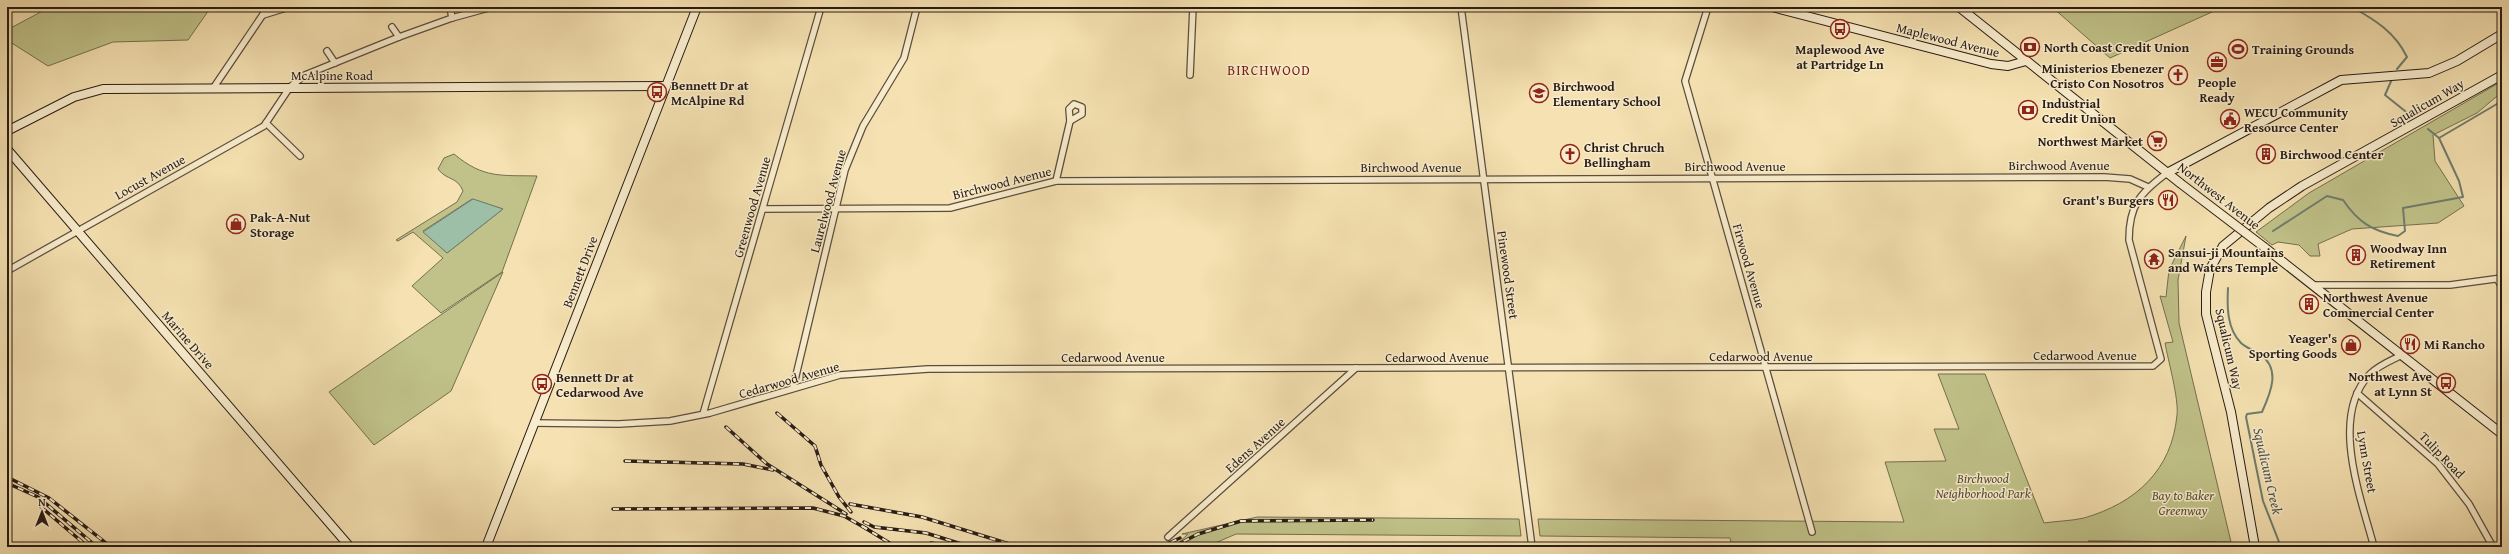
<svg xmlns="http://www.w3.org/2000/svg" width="2509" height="554" font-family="'Gentium Book Plus',serif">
<rect width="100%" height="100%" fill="#f5e1b1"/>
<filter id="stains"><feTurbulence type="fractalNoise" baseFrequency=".005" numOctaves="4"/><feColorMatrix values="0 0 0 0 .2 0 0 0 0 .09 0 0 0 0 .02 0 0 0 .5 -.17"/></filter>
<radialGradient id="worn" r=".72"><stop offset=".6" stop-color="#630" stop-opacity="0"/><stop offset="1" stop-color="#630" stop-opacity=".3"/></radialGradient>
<g fill="#c0c289" stroke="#746f50" fill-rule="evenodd">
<path d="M50 7H211L188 40 113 42 48 66 7 40V30Z"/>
<path d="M2052 7H2223L2110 58Z"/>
<path d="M2502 81V92L2477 113 2433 135 2435 161 2464 206 2438 223 2352 229 2318 244 2320 256H2310L2299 245 2278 242 2272 245 2256 232 2309 193Z"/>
<path d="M454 154C484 179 501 175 537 176L502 272 441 313 412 286 443 258 413 232 398 241 396 240 457 202 463 191C457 176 447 181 438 169L444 158ZM472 199 503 209 447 253 423 231Z"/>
<path d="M2186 236 2178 280 2179 323 2231 542 2088 541 2217 542 2218 547H1732L1730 538 1540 536 1538 519 1904 522 1885 462 1946 461 1934 429H1959L1938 374H1985L2044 523C2057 521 2071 521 2084 518 2136 503 2172 470 2177 415 2179 399 2168 360 2165 343L2173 342 2160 296 2166 297 2169 270Z"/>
<path d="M503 272 451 391 374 445 329 392Z"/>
<path d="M1257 517 1519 519 1521 536 1236 534 1206 547H1174L1188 534H1182Z"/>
</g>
<path fill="#9dbea7" stroke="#6e7d6d" d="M473 199 503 209 447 253 423 232Z"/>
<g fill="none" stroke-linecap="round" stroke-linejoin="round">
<g stroke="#6e7d6d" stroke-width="2">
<path d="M2352 7C2375 20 2395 32 2407 57L2397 69"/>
<path d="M2392 79 2385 95 2410 115"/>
<path d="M2428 129 2439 138"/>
<path d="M2273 231 2327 196 2343 200C2358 222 2372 231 2398 236L2405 231 2403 208 2463 197 2459 181 2439 138 2502 101"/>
<path d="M2228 288C2227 307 2227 329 2241 343 2246 348 2254 350 2260 354 2281 369 2271 392 2262 412L2247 414 2246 417 2263 501 2281 547"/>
</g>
<g stroke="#5b4d3d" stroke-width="8">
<g id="street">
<path d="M450 7 452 18"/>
<path d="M1461 7 1532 547"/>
<path d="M1708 7 1685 81 1812 532"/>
<path d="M263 15 289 7"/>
<path d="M392 27 399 37"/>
<path d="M327 51 335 63"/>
<path d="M1190 75 1193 7"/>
<path d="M214 87 268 7"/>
<path d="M1074 104 1082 107V114L1070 121 1069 109Z"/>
<path d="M266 123 300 156"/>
<path d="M1056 181 1070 121"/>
<path d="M763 209 950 208 1056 181 2104 177 2130 179 2148 187"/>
<path d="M7 271 264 126 290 87 305 75 399 37 452 18 492 7"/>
<path d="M2497 279 2502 287"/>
<path d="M2313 285H2450L2502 278"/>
<path d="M793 388 845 170 863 126 904 58 917 7"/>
<path d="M2357 393 2438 464 2469 504 2493 547"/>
<path d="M703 414 821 7"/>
<path d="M534 423 619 424 670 421 710 413 840 375 928 369 2153 366 2161 359 2129 240C2129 205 2140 193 2167 173"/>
<path d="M1168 537 1356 368"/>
<path d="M2374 547C2361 498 2329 416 2370 374 2379 365 2392 360 2402 355"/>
</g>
</g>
<g stroke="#281c16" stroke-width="10">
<g id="secondary">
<path d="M1772 7 1991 64 2008 66 2026 61"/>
<path d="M1959 7 2180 183"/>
<path d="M7 131 74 97 103 89 666 86"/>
<path d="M7 149 350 547"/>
<path d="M2167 173 2341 80 2429 73 2457 61 2502 34"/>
<path d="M2264 247 2502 434"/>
<path d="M486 547 697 7"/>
<path d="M2255 547 2231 412 2206 314V292L2210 269 2223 246 2269 208 2302 186 2502 75"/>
</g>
</g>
<use href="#street" stroke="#f8eccc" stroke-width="5.5"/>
<use href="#secondary" stroke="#f8eccc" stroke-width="8"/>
<g stroke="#281c16" stroke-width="3.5">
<g id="rail">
<path d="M777 413 815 446 821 465 839 497 851 512"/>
<path d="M726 427 767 464 846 514"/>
<path d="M625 461 743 464 773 470"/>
<path d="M7 477 49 498 111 547"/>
<path d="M7 483 38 497 97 547"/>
<path d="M850 504 922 517 1019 547"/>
<path d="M41 507 87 546"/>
<path d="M613 509 813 508 844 516 867 529"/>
<path d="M864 522 874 527 926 533 971 547"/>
<path d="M862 526 896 547"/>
<path d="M931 543 955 547"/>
<path d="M635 547H692"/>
<path d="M1160 547 1180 538"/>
<path d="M1173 547 1198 534 1241 521 1373 520"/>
</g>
</g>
<use href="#rail" stroke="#f8eccc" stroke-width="2" stroke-dasharray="6" stroke-linecap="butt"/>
<g stroke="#281c16" stroke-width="10" stroke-linecap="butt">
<path id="secondary-bridge" d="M2180 183 2264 247"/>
</g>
<use href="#secondary-bridge" stroke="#f8eccc" stroke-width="8"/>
</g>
<defs>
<g id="bus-ring" transform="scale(1)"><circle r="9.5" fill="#f8eccc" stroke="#8f2418" stroke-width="1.5"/><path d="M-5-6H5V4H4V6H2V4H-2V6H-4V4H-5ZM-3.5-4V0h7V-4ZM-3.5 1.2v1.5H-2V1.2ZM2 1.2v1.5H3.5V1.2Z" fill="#8f2418"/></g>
<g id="bank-ring" transform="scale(1)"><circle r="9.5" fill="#f8eccc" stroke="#8f2418" stroke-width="1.5"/><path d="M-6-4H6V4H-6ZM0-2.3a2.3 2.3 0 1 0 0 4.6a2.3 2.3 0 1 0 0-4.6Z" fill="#8f2418"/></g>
<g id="stadium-ring" transform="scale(1)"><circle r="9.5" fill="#f8eccc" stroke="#8f2418" stroke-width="1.5"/><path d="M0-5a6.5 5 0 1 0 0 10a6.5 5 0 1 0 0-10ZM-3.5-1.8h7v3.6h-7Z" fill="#8f2418"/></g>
<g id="office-ring" transform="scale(1)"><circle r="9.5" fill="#f8eccc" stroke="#8f2418" stroke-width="1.5"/><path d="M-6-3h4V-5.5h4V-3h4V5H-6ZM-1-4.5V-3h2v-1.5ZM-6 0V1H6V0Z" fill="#8f2418"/></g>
<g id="church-ring" transform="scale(1)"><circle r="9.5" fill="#f8eccc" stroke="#8f2418" stroke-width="1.5"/><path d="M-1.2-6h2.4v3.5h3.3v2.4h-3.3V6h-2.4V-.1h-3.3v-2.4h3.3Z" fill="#8f2418"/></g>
<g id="school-ring" transform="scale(1)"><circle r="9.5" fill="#f8eccc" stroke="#8f2418" stroke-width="1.5"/><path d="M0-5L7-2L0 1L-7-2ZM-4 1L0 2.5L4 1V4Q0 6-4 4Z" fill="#8f2418"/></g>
<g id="civic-ring" transform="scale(1)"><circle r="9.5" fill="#f8eccc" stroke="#8f2418" stroke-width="1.5"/><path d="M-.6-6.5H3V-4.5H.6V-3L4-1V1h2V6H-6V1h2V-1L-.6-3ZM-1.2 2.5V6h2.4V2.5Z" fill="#8f2418"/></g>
<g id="supermarket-ring" transform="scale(1)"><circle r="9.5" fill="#f8eccc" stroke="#8f2418" stroke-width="1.5"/><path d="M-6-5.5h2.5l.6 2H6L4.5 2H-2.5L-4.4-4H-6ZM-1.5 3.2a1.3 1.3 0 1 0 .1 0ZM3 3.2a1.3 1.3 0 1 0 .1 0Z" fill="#8f2418"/></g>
<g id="building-ring" transform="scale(1)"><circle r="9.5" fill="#f8eccc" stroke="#8f2418" stroke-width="1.5"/><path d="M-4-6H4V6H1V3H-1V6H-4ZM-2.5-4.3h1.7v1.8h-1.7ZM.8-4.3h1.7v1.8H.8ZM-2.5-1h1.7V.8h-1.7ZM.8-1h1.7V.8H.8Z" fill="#8f2418"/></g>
<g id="restaurant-ring" transform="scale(1)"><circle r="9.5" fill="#f8eccc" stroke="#8f2418" stroke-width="1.5"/><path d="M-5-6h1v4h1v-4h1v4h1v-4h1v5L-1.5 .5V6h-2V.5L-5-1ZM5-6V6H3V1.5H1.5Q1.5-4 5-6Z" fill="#8f2418"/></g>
<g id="shop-ring" transform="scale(1)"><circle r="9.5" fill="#f8eccc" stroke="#8f2418" stroke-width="1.5"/><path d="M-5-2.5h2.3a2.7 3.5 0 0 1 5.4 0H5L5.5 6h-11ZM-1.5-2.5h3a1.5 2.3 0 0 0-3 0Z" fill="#8f2418"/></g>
<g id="temple-ring" transform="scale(1)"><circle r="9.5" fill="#f8eccc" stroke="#8f2418" stroke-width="1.5"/><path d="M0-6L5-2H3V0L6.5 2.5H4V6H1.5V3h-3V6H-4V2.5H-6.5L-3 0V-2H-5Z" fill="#8f2418"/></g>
</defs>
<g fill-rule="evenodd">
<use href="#bus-ring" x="1840" y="29"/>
<use href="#bank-ring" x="2030" y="47"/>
<use href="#stadium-ring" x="2238" y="49"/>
<use href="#office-ring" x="2217" y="62"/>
<use href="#church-ring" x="2178" y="75"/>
<use href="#bus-ring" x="657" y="92"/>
<use href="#school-ring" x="1539" y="93"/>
<use href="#bank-ring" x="2028" y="110"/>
<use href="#civic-ring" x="2230" y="119"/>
<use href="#supermarket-ring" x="2157" y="141"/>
<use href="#church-ring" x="1570" y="154"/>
<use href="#building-ring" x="2266" y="154"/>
<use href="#restaurant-ring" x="2168" y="200"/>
<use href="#shop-ring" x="236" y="224"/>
<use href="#building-ring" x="2356" y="255"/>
<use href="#temple-ring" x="2154" y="259"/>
<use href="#building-ring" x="2309" y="304"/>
<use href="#restaurant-ring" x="2410" y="344"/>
<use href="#shop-ring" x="2351" y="345"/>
<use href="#bus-ring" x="2446" y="383"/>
<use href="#bus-ring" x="542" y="384"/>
</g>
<g text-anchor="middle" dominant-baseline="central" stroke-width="3" stroke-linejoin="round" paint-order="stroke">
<g font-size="13" fill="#281c16" stroke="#f8eccc">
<text transform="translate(1948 40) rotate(14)">Maplewood Avenue</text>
<text x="332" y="75">McAlpine Road</text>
<text transform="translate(2427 103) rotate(-30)">Squalicum Way</text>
<text x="2059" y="165">Birchwood Avenue</text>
<text x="1735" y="166">Birchwood Avenue</text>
<text x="1411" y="167">Birchwood Avenue</text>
<text transform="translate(150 177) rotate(-29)">Locust Avenue</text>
<text transform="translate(1002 183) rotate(-14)">Birchwood Avenue</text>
<text transform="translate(2219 196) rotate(38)">Northwest Avenue</text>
<text transform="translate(828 201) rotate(-75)">Laurelwood Avenue</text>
<text transform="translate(752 207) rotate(-74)">Greenwood Avenue</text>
<text transform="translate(1749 266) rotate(74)">Firwood Avenue</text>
<text transform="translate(580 272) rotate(-69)">Bennett Drive</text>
<text transform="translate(1508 275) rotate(82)">Pinewood Street</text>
<text transform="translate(188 340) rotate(49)">Marine Drive</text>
<text transform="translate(2229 349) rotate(77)">Squalicum Way</text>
<text x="2085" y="355">Cedarwood Avenue</text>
<text x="1761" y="356">Cedarwood Avenue</text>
<text x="1113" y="357">Cedarwood Avenue</text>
<text x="1437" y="357">Cedarwood Avenue</text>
<text transform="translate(789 380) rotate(-16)">Cedarwood Avenue</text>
<text transform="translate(1255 445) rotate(-42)">Edens Avenue</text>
<text transform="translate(2442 455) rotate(46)">Tulip Road</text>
<text transform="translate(2367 462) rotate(80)">Lynn Street</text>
</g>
<g font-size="13" font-weight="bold" fill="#281c16" stroke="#f8eccc" text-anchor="start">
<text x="2044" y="47">North Coast Credit Union</text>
<text x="1840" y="49" text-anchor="middle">Maplewood Ave<tspan x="1840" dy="15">at Partridge Ln</tspan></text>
<text x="2252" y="49">Training Grounds</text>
<text x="2164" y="68" text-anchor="end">Ministerios Ebenezer<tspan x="2164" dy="15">Cristo Con Nosotros</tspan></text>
<text x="2217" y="82" text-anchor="middle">People<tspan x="2217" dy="15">Ready</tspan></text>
<text x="671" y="85">Bennett Dr at<tspan x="671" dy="15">McAlpine Rd</tspan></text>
<text x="1553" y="86">Birchwood<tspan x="1553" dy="15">Elementary School</tspan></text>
<text x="2042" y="103">Industrial<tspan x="2042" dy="15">Credit Union</tspan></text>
<text x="2244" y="112">WECU Community<tspan x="2244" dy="15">Resource Center</tspan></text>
<text x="2143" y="141" text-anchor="end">Northwest Market</text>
<text x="1584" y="147">Christ Chruch<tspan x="1584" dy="15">Bellingham</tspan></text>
<text x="2280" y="154">Birchwood Center</text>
<text x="2154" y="200" text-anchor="end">Grant's Burgers</text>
<text x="250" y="217">Pak-A-Nut<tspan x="250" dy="15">Storage</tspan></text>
<text x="2370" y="248">Woodway Inn<tspan x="2370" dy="15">Retirement</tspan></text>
<text x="2168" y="252">Sansui-ji Mountains<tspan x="2168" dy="15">and Waters Temple</tspan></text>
<text x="2323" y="297">Northwest Avenue<tspan x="2323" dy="15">Commercial Center</tspan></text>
<text x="2337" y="338" text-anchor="end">Yeager's<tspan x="2337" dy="15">Sporting Goods</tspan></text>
<text x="2424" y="344">Mi Rancho</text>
<text x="2432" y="376" text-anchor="end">Northwest Ave<tspan x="2432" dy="15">at Lynn St</tspan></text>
<text x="556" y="377">Bennett Dr at<tspan x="556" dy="15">Cedarwood Ave</tspan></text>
</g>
<g font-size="13" font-style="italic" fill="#564e38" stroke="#f8eccc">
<text x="1983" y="478">Birchwood<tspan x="1983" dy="15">Neighborhood Park</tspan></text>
<text x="2183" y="495">Bay to Baker<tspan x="2183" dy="15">Greenway</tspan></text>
</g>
<g font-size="14" letter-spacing="1" fill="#7a1f14" stroke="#f8eccc">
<text x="1269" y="70">BIRCHWOOD</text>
</g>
<g font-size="14" font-style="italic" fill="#515549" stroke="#f8eccc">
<text transform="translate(2268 471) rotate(77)">Squalicum Creek</text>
</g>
</g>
<rect width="2509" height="554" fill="none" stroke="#f5e1b1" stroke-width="24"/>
<rect x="8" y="8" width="2493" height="538" fill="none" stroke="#281c16" stroke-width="2"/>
<rect x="12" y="12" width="2485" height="530" fill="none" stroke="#281c16"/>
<g transform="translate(42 512)" stroke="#f8eccc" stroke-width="3" paint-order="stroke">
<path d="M0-3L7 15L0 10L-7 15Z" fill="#281c16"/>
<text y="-6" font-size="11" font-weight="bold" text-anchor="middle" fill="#281c16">N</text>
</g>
<rect width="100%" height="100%" filter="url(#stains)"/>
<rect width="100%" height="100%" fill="url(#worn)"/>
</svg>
